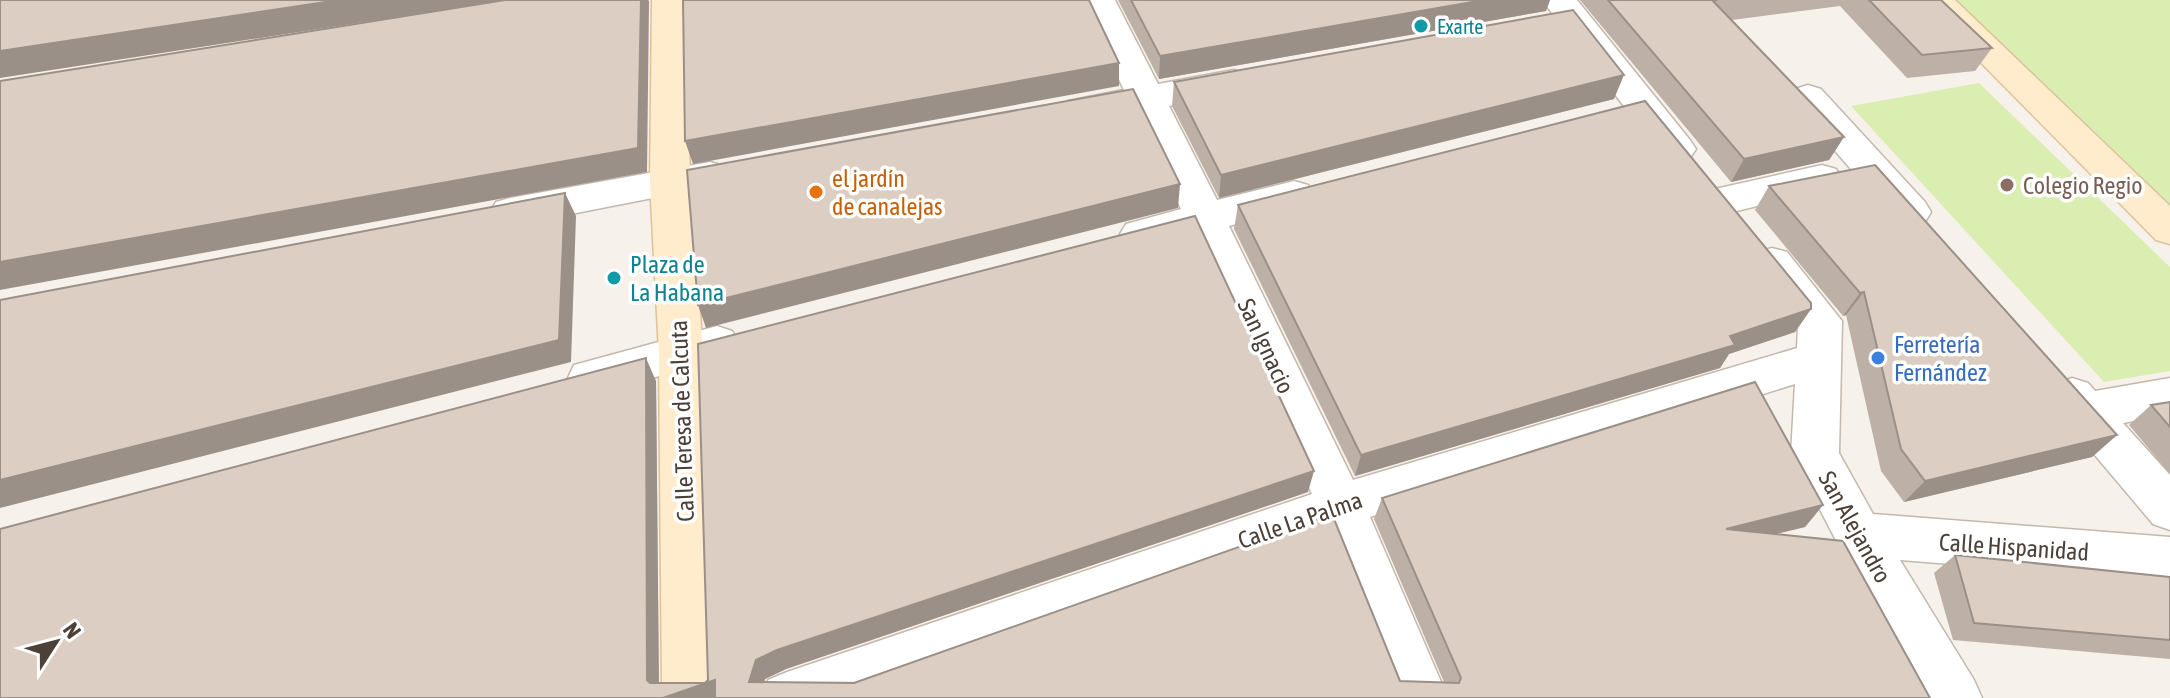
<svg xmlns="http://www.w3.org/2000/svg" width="2170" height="698" font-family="'Asap Condensed',sans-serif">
<rect width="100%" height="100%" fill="#f7f1eb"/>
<g fill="#dbeeb1">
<path d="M1952 0H2170V207Z"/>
<path d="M1979 83 2170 267V371L2104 382 1851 106Z"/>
</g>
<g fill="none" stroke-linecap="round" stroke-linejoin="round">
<g stroke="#c3b8ac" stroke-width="3">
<g id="street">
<path d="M1081 0H1115L1158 84 1234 70 1247 74 1252 82 1247 90 1169 106 1217 200 1294 181 1308 185 1314 195 1308 205 1229 226 1353 480 1797 348 1798 325 1751 263 1757 252 1772 248 1787 252 1842 321 1839 453 1873 514 2170 537V581L1900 560 1974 680 1982 698H1925L1841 550 1791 454 1795 384 1370 517 1448 698H1394L1327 531 860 698H760L768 680 787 672 1312 494 1193 235 1140 249 1126 244 1120 234 1126 224 1181 209 1135 112 1081 122 1068 119 1063 110 1068 101 1124 90Z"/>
<path d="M1542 0H1577L1690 140 1696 149 1690 158 1677 162 1664 158Z"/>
<path d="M1808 85 1821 89 1925 202 1931 212 1925 222 1911 226 1897 222 1795 105 1790 97 1795 89Z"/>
<path d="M710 162 724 166 729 175 724 184 510 226 496 222 490 212 496 202 510 198Z"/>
<path d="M1822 165 1836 169 1841 178 1836 187 1720 215 1706 211 1700 201 1706 191Z"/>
<path d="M717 326 732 331 739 343 732 355 590 396 574 391 568 378 574 365Z"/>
<path d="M2072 378 2088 383 2095 391 2170 378V414L2123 423 2170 475V530L2153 524 2056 409 2049 396 2056 383Z"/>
</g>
</g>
<g stroke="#ddc299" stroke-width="3">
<g id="secondary">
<path d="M652 0H686L690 182 703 353 716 698H662L659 353 650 182Z"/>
<path d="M1919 0H1955L2170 206V244L2156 240Z"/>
</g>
</g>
<use href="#street" fill="#fff" fill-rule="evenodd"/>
<use href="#secondary" fill="#ffeccd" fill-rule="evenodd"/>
</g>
<g fill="#bdb1a7">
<path d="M1118 0H1550L1546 11 1159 79Z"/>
<path d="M1580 0H1941L1992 48 1975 71 1907 78 1840 6 1732 20 1844 137 1829 160 1731 182Z"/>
<path d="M1174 82 1614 99 1219 198 1172 106Z"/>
<path d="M1769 186 2117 435 2092 457 1904 502 1881 471 1846 315 1843 316 1755 210Z"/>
<path d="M1238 205 1811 309 1795 332 1729 354 1720 368 1355 476 1234 229Z"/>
<path d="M656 381 659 683H705L1308 492 786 669 765 679 764 682 1400 681 1444 682 1374 519 1382 498 1823 505 1805 527 1775 534 1930 698H0Z"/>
<path d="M2170 402V474L2129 425 2151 405Z"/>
<path d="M1955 555 2170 577V659L1953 640 1934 573Z"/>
</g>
<g fill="#9a9088">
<path d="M339 0H507L0 78V51Z"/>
<path d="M640 0H648L649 1 647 172 0 290V262Z"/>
<path d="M1484 0H1550L1546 11 1159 79 1160 56Z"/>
<path d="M1119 63V86L693 164 685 141Z"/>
<path d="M1624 75 1614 99 1219 198 1221 175Z"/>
<path d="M1844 137 1829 160 1731 182 1744 159Z"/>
<path d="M1180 184 1178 208 706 328 698 305Z"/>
<path d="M565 193 576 216 571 362 0 508V480Z"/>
<path d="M1864 292 1846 315 1843 316 1860 293Z"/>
<path d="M1811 309 1795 332 1729 354 1720 368 1355 476 1361 455Z"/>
<path d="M646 358 656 381 659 698 647 680Z"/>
<path d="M2117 435 2092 457 1904 502 1925 481Z"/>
<path d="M1314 471 1308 492 786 669 765 679 759 698 749 682 756 660 777 650Z"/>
<path d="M1823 505 1805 527 1709 550 1726 529Z"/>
<path d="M715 680 725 698H663Z"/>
</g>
<g fill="#dccec2" stroke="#9a9088" stroke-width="2">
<path d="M0 0H339L0 51Z"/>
<path d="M505 0H641L638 148 0 262V81Z"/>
<path d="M683 0H1089L1119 63 685 141Z"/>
<path d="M1131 0H1484L1160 56Z"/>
<path d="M1608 0H1717L1713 1 1844 137 1744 159Z"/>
<path d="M1869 0H1941L1992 48 1922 55Z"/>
<path d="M1573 10 1624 75 1221 175 1174 82Z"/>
<path d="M1133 89 1180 184 698 305 687 170Z"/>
<path d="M1645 101 1811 303V309L1730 336 1735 345 1361 455 1238 205Z"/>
<path d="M1875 165 2117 435 1925 481 1901 449 1864 292 1860 293 1769 186Z"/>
<path d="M565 193 559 340 0 480V300Z"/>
<path d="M1195 216 1314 471 777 650 756 660 749 682 854 683 1332 514 1400 681 1459 683 1461 678 1382 498 1755 382 1823 505 1726 529 1843 541 1930 698H715V680L663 698H0V529L646 358 647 680 650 683H705L708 680 698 344Z"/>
<path d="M2170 402V427L2151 405Z"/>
<path d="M1955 555 2170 577V640L1974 623Z"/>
</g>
<g fill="#0f9aa8" stroke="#fff" stroke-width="3">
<circle cx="1421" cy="26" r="8"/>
<circle cx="614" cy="278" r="8"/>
</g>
<circle fill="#8d6e63" stroke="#fff" stroke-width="3" cx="2007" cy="185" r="8"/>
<circle fill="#e8710a" stroke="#fff" stroke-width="3" cx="816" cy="192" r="8"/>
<circle fill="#3f7fe0" stroke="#fff" stroke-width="3" cx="1878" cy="358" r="8"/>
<g text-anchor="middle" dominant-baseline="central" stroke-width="7" stroke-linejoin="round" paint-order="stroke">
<g font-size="20" fill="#0d838f" stroke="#fff" text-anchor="start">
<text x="1437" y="26">Exarte</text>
</g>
<g font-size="24" fill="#c56008" stroke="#fff" text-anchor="start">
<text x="832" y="178">el jardín<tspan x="832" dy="28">de canalejas</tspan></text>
</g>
<g font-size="24" fill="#785e54" stroke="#fff" text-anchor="start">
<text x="2023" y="185">Colegio Regio</text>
</g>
<g font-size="24" fill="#0d838f" stroke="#fff" text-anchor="start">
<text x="630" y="264">Plaza de<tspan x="630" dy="28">La Habana</tspan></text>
</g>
<g font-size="24" fill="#366cbe" stroke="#fff" text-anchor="start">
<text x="1894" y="344">Ferretería<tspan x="1894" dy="28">Fernández</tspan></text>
</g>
<g font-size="24" fill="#4c4138" stroke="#fff">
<text transform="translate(1266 346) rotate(65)">San Ignacio</text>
<text transform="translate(682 421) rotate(-92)">Calle Teresa de Calcuta</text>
<text transform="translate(1300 520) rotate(-19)">Calle La Palma</text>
<text transform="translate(1855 527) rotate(61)">San Alejandro</text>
<text transform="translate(2014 547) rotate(4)">Calle Hispanidad</text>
</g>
</g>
<g transform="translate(56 642) rotate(54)" stroke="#ffffff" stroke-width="6" paint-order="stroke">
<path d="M0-6L14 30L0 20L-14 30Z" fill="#4c4138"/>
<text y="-12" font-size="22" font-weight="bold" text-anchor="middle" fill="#4c4138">N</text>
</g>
</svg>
